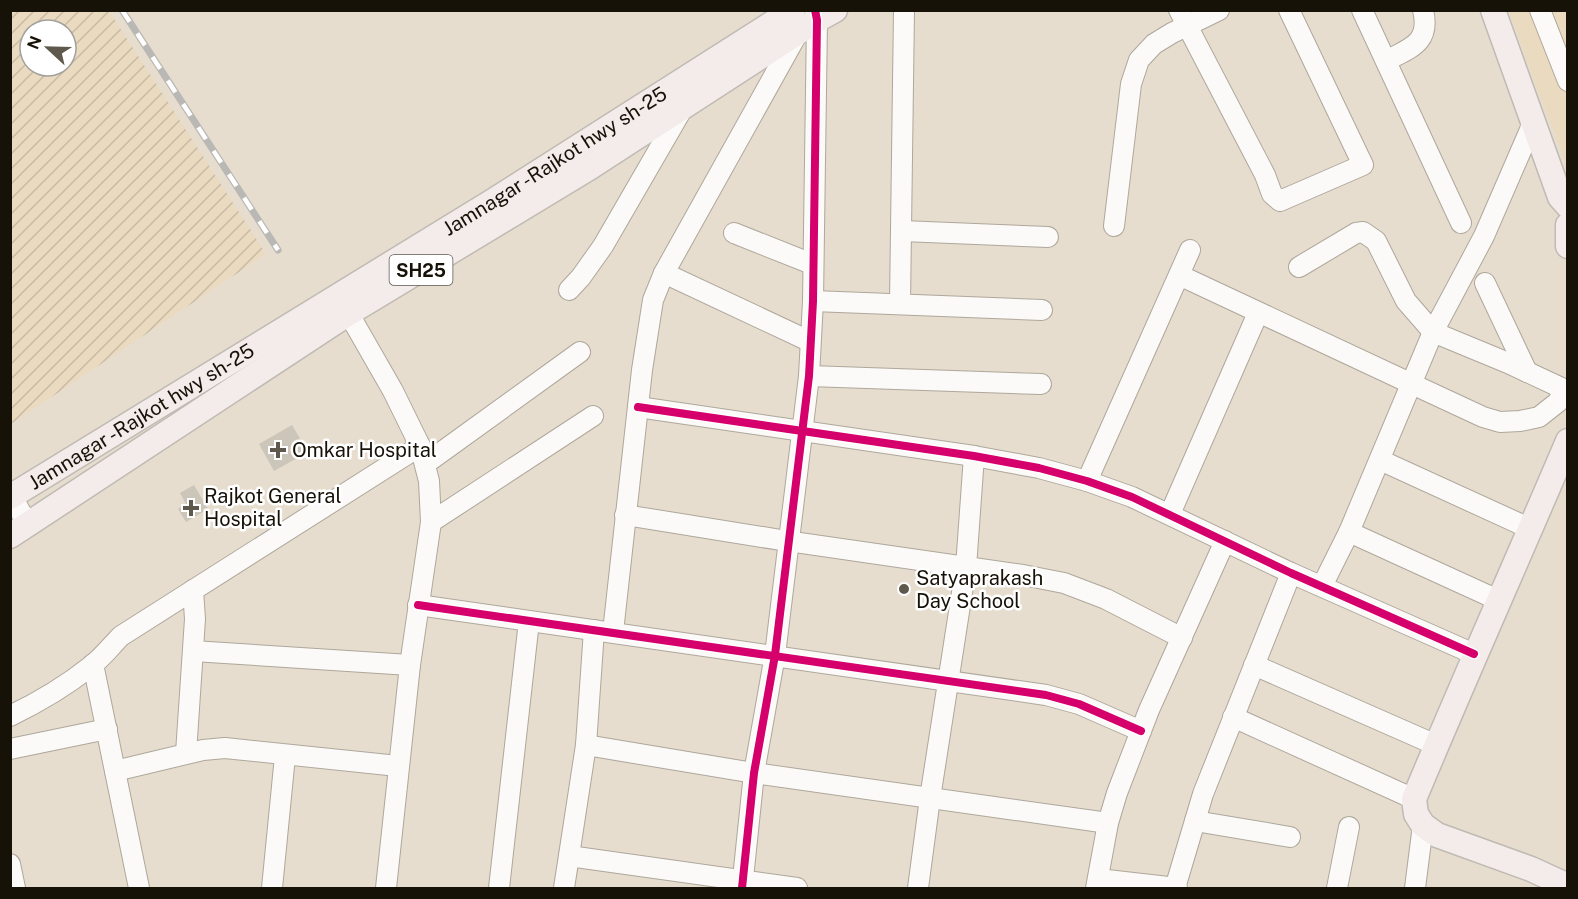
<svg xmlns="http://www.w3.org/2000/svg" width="1578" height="899" font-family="'Public Sans',sans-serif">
<defs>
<pattern id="industrial-furrows" width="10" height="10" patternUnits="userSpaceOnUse" patternTransform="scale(1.5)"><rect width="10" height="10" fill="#eadac0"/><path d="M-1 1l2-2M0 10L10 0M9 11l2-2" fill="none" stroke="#c8baa4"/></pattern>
</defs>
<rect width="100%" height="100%" fill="#e6ddce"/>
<path fill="#eadac0" d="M1509 11H1567V164L1540 96Z"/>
<path fill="url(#industrial-furrows)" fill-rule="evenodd" d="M11 10 109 11 266 254 11 424ZM30 30H66V66H30Z"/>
<g fill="#ccc5b9">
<path d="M292 425 308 452 274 471 259 444Z"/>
<path d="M194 485 208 509 186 522 178 509 186 504 180 493Z"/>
</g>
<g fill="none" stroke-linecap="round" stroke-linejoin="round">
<g stroke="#aea79b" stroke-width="22">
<g id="minor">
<path d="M1179 10 1265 175 1272 194 1280 201 1363 165 1289 10"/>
<path d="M1362 10 1461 223"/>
<path d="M1540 10 1568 81"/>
<path d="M1386 61C1410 48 1431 43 1423 10"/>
<path d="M1114 226 1131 84 1139 60 1154 44 1172 33 1219 10"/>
<path d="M902 231 1048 237"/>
<path d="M734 233 812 264"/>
<path d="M1299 267 1356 233 1363 232 1376 241 1406 301 1433 332 1508 363 1568 391"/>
<path d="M664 273 809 341"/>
<path d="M1179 275 1412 384 1483 417 1500 422 1520 421 1539 417 1558 402 1564 389"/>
<path d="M1485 283 1527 372"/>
<path d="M569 290 581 277 603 246 684 106"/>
<path d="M813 301 1042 310"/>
<path d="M342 302 393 391 420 446 429 481 431 522 410 665 386 888"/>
<path d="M900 303 904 10"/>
<path d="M809 376 1041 384"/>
<path d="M638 407 974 456 1039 468 1087 481 1132 497 1291 573 1474 654"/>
<path d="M1380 460 1531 529"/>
<path d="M425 464 580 352"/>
<path d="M1087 481 1190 250"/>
<path d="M10 493 28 525"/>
<path d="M1170 514 1258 313"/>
<path d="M625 515 787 541 1023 575 1064 583 1106 599 1182 638"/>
<path d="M431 522 593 416"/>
<path d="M1349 532 1498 600"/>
<path d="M1322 586 1349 532 1433 332 1484 236 1533 123"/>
<path d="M418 605 1046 695 1079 704 1141 731"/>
<path d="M613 632 642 370 653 300 664 273 799 31"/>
<path d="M193 651 410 665"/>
<path d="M93 664 139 888"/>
<path d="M1254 665 1436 745"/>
<path d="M10 716C39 702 66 686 91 666 102 658 111 646 121 636L420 446"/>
<path d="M1233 717 1414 799"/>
<path d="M586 745 754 773 1108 823"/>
<path d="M10 749 107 729"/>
<path d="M186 753 195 619 193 590"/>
<path d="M115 771 203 750 225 748 398 766"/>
<path d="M1195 821 1290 837"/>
<path d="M569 856 797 888"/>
<path d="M10 864 15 888"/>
<path d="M1098 879 1177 888"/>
<path d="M272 888 285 756"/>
<path d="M499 888 529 621"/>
<path d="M564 888 586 745 594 630"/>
<path d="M742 888 754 773 775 655 809 376 813 301 817 20 815 10"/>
<path d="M918 888 930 798 966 567 974 456"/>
<path d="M1096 888 1108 823 1117 793 1149 710 1225 541"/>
<path d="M1175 888 1203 794 1291 573"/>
<path d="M1337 888 1349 827"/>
<path d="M1415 888 1423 825"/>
</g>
</g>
<g stroke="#bfbbb3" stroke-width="27">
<g id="major">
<path d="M1493 10 1560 197 1568 206"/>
<path d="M1568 225V246"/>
<path d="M1568 441C1517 561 1464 679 1414 799L1416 814 1423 825 1437 835 1531 869 1568 886"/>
<path id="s1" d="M10 497 493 201 793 10"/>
<path d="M10 536 349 313 589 168 817 20 835 10"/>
</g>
</g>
<use href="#minor" stroke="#fbfaf8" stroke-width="20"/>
<use href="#major" stroke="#f4ebeb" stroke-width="24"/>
<g stroke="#bab8b4" stroke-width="7">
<path id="rail" d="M122 10 278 250"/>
</g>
<use href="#rail" stroke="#fff" stroke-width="4.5" stroke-dasharray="14" stroke-linecap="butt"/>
<g stroke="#fff" stroke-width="11">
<g id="cycleway">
<path d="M638 407 974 456 1039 468 1087 481 1132 497 1291 573 1474 654"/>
<path d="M418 605 1046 695 1079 704 1141 731"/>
<path d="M742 888 754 773 775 655 809 376 813 301 817 20 815 10"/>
</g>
</g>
<use href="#cycleway" stroke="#d6006c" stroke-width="8"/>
</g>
<g fill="#5f594d" stroke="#fff" stroke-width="2">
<path d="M275 441h6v6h6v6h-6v6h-6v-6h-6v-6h6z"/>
<path d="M188 499h6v6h6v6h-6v6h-6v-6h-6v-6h6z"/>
<circle cx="904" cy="589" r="6"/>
</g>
<g text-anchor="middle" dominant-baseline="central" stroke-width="5" stroke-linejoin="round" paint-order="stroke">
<rect fill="#fff" stroke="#5d5952" stroke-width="1.5" x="389.5" y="255" width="63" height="30" rx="4.5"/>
<g font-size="18" font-weight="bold" fill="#171208">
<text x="421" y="270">SH25</text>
</g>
<g font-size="20" fill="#171208" stroke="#fff">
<text stroke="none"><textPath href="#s1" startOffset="640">Jamnagar -Rajkot hwy sh-25</textPath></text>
<text stroke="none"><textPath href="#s1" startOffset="154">Jamnagar -Rajkot hwy sh-25</textPath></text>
</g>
<g font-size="20" fill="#171208" stroke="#fff" text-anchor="start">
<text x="292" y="450">Omkar Hospital</text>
<text x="204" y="496">Rajkot General<tspan x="204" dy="23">Hospital</tspan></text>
<text x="916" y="578">Satyaprakash<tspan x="916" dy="23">Day School</tspan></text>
</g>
</g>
<rect width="1578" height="899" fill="none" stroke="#171208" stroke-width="24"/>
<g transform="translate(48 48) rotate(292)"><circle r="28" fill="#ffffff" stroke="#a2a09c" stroke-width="1.5"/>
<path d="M0-4.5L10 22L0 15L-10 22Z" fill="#5f594d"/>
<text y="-9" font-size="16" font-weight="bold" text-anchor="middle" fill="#171208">N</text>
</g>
</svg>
